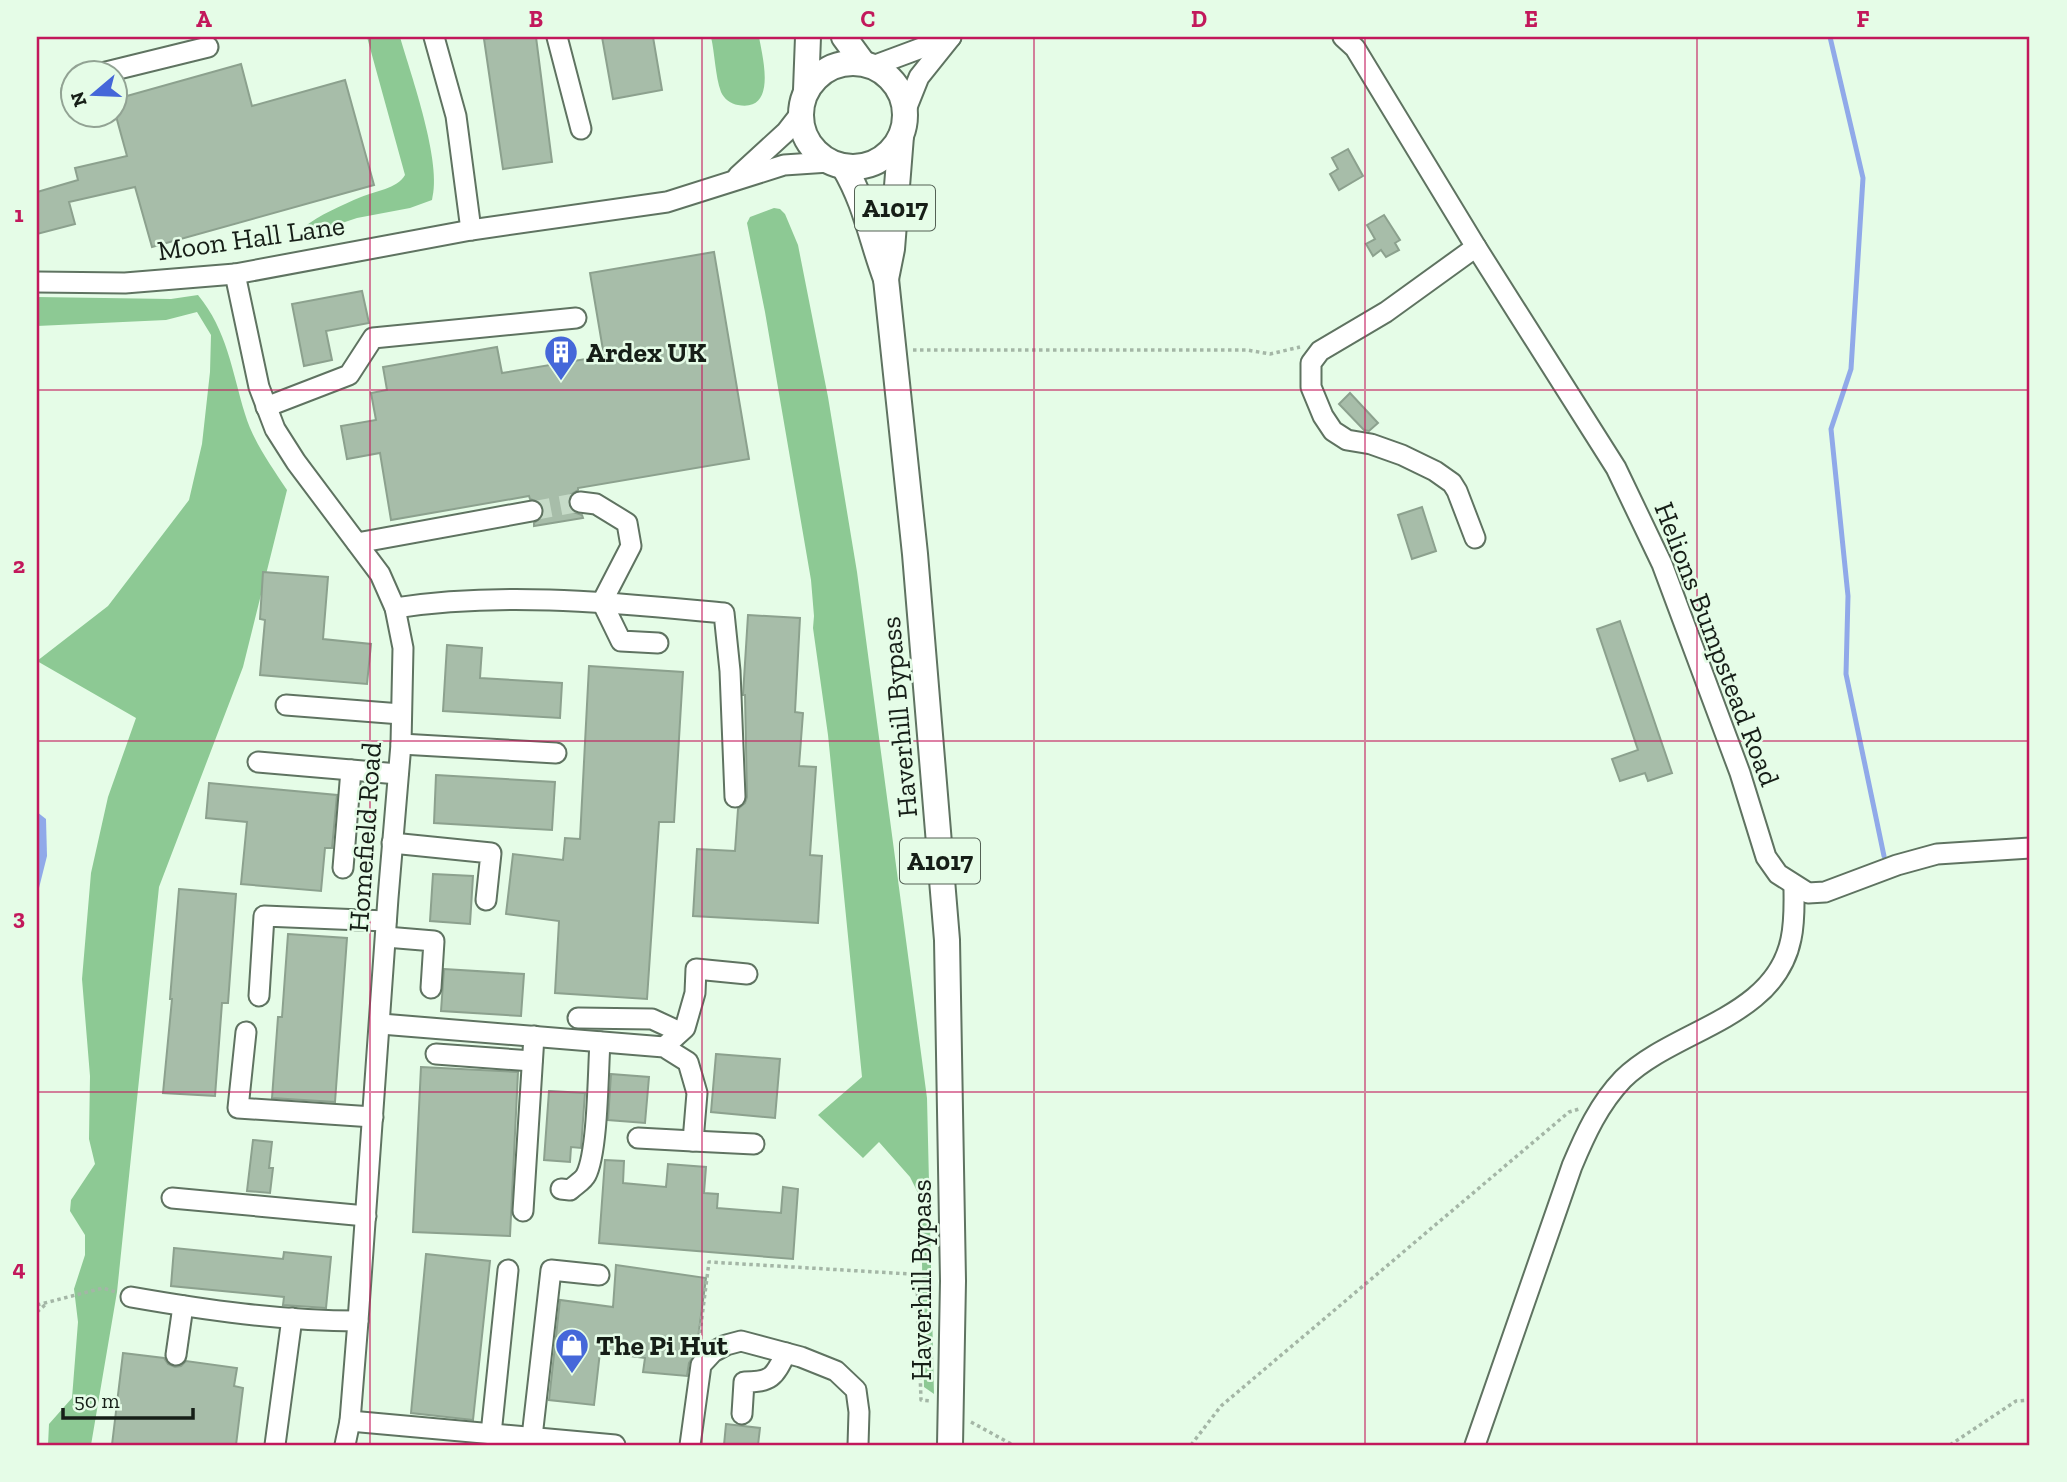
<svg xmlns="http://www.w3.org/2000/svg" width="2067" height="1482" font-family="'Zilla Slab',serif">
<rect width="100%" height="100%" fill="#e5fce7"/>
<g fill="#8dc994">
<path d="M367 37H400C411 75 443 164 432 200L410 208 357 218 306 235 303 228C319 215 342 205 361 197 375 191 397 189 405 175Z"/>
<path d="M711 37H759C763 59 777 112 738 105 731 104 724 99 721 92 715 75 715 54 711 37Z"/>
<path d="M774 208 780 209 785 214 798 245 828 397 857 572 927 1098 934 1394 924 1387 921 1199 910 1177 879 1142 863 1158 818 1115 862 1077 828 735 813 628 814 616 811 580 765 312 747 223 750 217Z"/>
<path d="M198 295C227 330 232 371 245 414 253 441 271 466 287 490L243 667 159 887 117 1292 91 1445H48L49 1424 72 1398 78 1322 74 1289 85 1255V1235L70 1211 71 1200 95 1164 89 1139 90 1076 82 979 91 873 108 797 136 718 37 661 108 606 189 500 202 444 210 372 211 335 197 312 166 320 37 326V297L171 299Z"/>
</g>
<path fill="#90a9e9" d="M37 812 46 819 47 856 37 896Z"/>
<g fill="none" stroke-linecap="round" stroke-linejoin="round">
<path stroke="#90a9e9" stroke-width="5" d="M1830 37 1863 178 1851 369 1831 429 1848 596 1846 674 1884 856"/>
</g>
<g fill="#a7bda9" stroke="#8ca18e" stroke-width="2">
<path d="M500 37H536L552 162 503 169 484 39Z"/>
<path d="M602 37H653L662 90 613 99Z"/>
<path d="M241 64 252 106 345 80 374 185 152 247 135 187 69 202 75 224 37 234V192L78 180 75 168 127 156 116 116V99Z"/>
<path d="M1348 149 1363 176 1339 190 1330 174 1338 169 1332 158Z"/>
<path d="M1384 215 1400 240 1395 243 1399 250 1386 257 1381 250 1373 256 1366 244 1375 239 1367 225Z"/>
<path d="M714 252 749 459 578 488V490L570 495 569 506 573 512 582 515 583 518 534 526V523L543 516 544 509 541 503 530 499 529 496 391 520 380 453 347 459 341 426 376 420 371 393 387 390 383 367 497 347 502 373 604 356 590 273Z"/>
<path d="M362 291 369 323 326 331 332 360 304 366 292 304Z"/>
<path d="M1350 393 1378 423 1369 431 1364 430 1339 404Z"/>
<path d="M1422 507 1436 551 1412 559 1398 515Z"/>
<path d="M263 572 328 577 323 639 371 644 367 684 260 675 265 620 260 619Z"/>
<path d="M748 615 800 618 795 712 803 713 799 766 816 767 810 855 822 856 818 923 693 916 697 849 735 851 738 809 745 803 747 797 745 695H743Z"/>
<path d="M1620 621 1672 773 1648 781 1645 773 1620 781 1612 759 1638 750 1597 629Z"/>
<path d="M447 645 482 648 480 678 562 683 560 718 443 711Z"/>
<path d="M589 666 683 672 674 822H659L647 999 555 993 559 921 506 914 513 854 563 860 565 838 580 839Z"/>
<path d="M436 775 555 782 552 830 434 823Z"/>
<path d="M209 783 337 795 332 848H325L321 891 241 884 247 822 206 818Z"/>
<path d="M433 874 473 876 470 924 430 921Z"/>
<path d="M179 889 236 894 228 1003H222L215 1096 163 1093 172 999H170Z"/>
<path d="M288 934 347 938 335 1102 272 1098 278 1017H282Z"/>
<path d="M444 969 524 974 521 1016 441 1011Z"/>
<path d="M716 1054 780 1059 775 1118 711 1112Z"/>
<path d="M421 1067 518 1072 510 1236 413 1232Z"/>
<path d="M611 1074 649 1077 645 1123 608 1120Z"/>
<path d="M549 1091 585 1093 581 1148 571 1147 570 1162 544 1160Z"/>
<path d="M253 1140 272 1142 269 1168H273L270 1193 247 1191Z"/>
<path d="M605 1160 624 1161 623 1183 666 1187 668 1164 706 1167 704 1193 718 1194 717 1208 781 1213 783 1187 798 1189 793 1259 599 1243Z"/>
<path d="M174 1248 283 1259 284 1252 331 1257 326 1308 283 1305 284 1297 171 1286Z"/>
<path d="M426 1254 490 1261 473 1420 411 1413Z"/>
<path d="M616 1265 706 1278 696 1353 689 1363 687 1376 643 1372 645 1358 600 1352 594 1405 549 1400 560 1300 613 1307Z"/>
<path d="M123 1353 164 1358 168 1364 175 1367 181 1366 186 1361 237 1368 234 1386 243 1388 236 1445H112Z"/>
<path d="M726 1424 760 1428 758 1445H724Z"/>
</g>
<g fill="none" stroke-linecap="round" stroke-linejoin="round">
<path stroke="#c6dbc8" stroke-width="19" stroke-dasharray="19 10" stroke-linecap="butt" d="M532 511 580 502"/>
<g stroke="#5f7361" stroke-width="23">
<g id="minor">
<path d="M434 37 456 116 471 230"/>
<path d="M557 37 581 129"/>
<path d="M1343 37 1355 48 1476 247 1616 468 1662 564 1740 773 1766 857 1778 874 1808 893 1825 892 1897 865 1937 854 2030 848"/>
<path d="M873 66 951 37"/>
<path d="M98 74 208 47"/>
<path d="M72 90 74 89"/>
<path d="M905 112 919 77 951 37"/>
<path d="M738 176 786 132 800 114"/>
<path d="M235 274 259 387 275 429 296 462 380 574 395 608 403 648 401 744 388 898 358 1321 350 1421 345 1445"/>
<path d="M37 282 125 283 235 274 471 230 667 202 784 165 829 162"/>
<path d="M266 407 349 375 373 338 576 318"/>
<path d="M580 502 596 504 627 523 631 546 602 602"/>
<path d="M1475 538 1457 491 1452 483 1435 471 1402 455 1371 444 1347 440 1333 431 1323 416 1311 387V363L1320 351 1386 312 1476 247"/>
<path d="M357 543 532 511"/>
<path d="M602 602 621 641 658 643"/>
<path d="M395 608C504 591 615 603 724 613L730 671 735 797"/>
<path d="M286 705 401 714"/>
<path d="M401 744 556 753"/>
<path d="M258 762 398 774"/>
<path d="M392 843 491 853 486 900"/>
<path d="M343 868 351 770"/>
<path d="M386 937 434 941 431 988"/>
<path d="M259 996 264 916 386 921"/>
<path d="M578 1018 652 1019 680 1032"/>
<path d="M381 1024 664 1047 688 1062 697 1093 693 1141 638 1138"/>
<path d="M246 1032 238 1108 373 1117"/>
<path d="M664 1047 685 1028 695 993 696 969 747 974"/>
<path d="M436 1054 532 1061"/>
<path d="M693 1141 754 1144"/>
<path d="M561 1189 570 1190C575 1185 583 1181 586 1175 598 1152 598 1070 600 1042"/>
<path d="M172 1198 366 1216"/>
<path d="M523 1211 534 1036"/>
<path d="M131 1297C205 1310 282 1321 358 1321"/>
<path d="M176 1355 183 1306"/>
<path d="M742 1414 744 1382C772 1382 774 1377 786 1353"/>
<path d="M350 1421 615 1445"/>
<path d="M491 1434 508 1270"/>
<path d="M532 1437 551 1270 599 1275"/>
<path d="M275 1445 292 1318"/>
<path d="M690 1445 701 1365 713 1352 726 1345 741 1341 801 1357 836 1371 856 1390 859 1412 858 1445"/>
<path d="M1475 1445 1572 1166C1585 1135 1599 1104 1623 1079 1674 1029 1775 1019 1791 939 1795 921 1794 904 1794 886"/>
</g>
</g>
<g stroke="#5f7361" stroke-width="28">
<g id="major">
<path d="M844 37 863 63"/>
<circle cx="853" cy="115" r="52"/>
<path d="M806 90 808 37"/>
<path d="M844 167C866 204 871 239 886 279L915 554 947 940 953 1281 950 1445"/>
<path d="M886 279 892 249 901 136"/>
</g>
</g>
<g stroke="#a4b6a6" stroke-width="3.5" stroke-dasharray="3.5 3.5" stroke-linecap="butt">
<path d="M913 350H1247L1270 354 1300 347"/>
<path d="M37 1305 103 1288 116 1292"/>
<path d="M37 1312 46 1304"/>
<path d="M699 1340 709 1262 910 1274 917 1282 921 1400 932 1401"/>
<path d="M971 1422 1013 1445"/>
<path d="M1191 1445 1221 1406 1569 1112 1579 1109"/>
<path d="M1950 1445 2016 1401 2030 1400"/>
</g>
<use href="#minor" stroke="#fff" stroke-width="19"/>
<use href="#major" stroke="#fff" stroke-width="24"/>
</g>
<path fill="none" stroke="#c2185b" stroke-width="2" stroke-opacity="0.55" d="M370 37V1445M702 37V1445M1034 37V1445M1365 37V1445M1697 37V1445M37 390H2030M37 741H2030M37 1092H2030"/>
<defs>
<g id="building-pin" transform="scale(1.75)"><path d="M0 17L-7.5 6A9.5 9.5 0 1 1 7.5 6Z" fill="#4567d9" stroke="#e5fce7"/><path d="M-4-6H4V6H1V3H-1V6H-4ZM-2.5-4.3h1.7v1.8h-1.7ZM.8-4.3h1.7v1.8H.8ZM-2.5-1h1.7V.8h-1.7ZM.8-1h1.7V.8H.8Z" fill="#fff"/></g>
<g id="shop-pin" transform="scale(1.75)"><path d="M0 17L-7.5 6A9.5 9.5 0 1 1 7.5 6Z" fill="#4567d9" stroke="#e5fce7"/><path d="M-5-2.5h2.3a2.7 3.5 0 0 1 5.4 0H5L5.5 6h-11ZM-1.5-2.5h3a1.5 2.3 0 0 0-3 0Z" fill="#fff"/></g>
</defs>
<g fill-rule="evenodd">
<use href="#building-pin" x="561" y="352"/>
<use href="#shop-pin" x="572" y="1345"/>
</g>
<g text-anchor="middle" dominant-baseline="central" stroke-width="5" stroke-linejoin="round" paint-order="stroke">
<g fill="#e5fce7" stroke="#546155" stroke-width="2">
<rect x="855" y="185.5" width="80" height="45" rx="5"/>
<rect x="900" y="838.5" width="80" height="45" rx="5"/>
</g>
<g font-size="26" font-weight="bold" fill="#161e17">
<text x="895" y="208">A1017</text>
<text x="940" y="861">A1017</text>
</g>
<g font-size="28" fill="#161e17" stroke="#e5fce7">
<text transform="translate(251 238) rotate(-8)">Moon Hall Lane</text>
<text transform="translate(1717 644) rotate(69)">Helions Bumpstead Road</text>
<text transform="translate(899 717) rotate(-95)">Haverhill Bypass</text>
<text transform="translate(365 837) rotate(-86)">Homefield Road</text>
<text transform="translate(921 1280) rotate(-90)">Haverhill Bypass</text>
</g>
<g font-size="28" font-weight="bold" fill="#161e17" stroke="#e5fce7" text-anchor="start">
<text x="586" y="352">Ardex UK</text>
<text x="596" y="1345">The Pi Hut</text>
</g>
</g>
<rect width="2067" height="1482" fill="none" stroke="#e5fce7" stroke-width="77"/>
<g transform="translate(94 94) rotate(251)"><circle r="33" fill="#e5fce7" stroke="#92a394" stroke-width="2"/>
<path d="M0-5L12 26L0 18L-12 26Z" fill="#4567d9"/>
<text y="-10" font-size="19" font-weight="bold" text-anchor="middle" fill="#161e17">N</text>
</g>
<path d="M63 1408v10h130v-10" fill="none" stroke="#161e17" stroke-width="3.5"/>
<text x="74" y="1408" font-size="21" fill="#161e17" stroke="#e5fce7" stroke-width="5" paint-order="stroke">50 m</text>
<rect x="38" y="38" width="1990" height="1406" fill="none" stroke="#c2185b" stroke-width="2.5"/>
<g font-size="23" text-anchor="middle" font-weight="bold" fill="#c2185b">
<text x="204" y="27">A</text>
<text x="536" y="27">B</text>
<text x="868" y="27">C</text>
<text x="1199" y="27">D</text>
<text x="1531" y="27">E</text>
<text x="1863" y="27">F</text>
<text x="19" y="222">1</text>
<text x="19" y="573">2</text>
<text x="19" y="925">3</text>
<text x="19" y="1276">4</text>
</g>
</svg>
